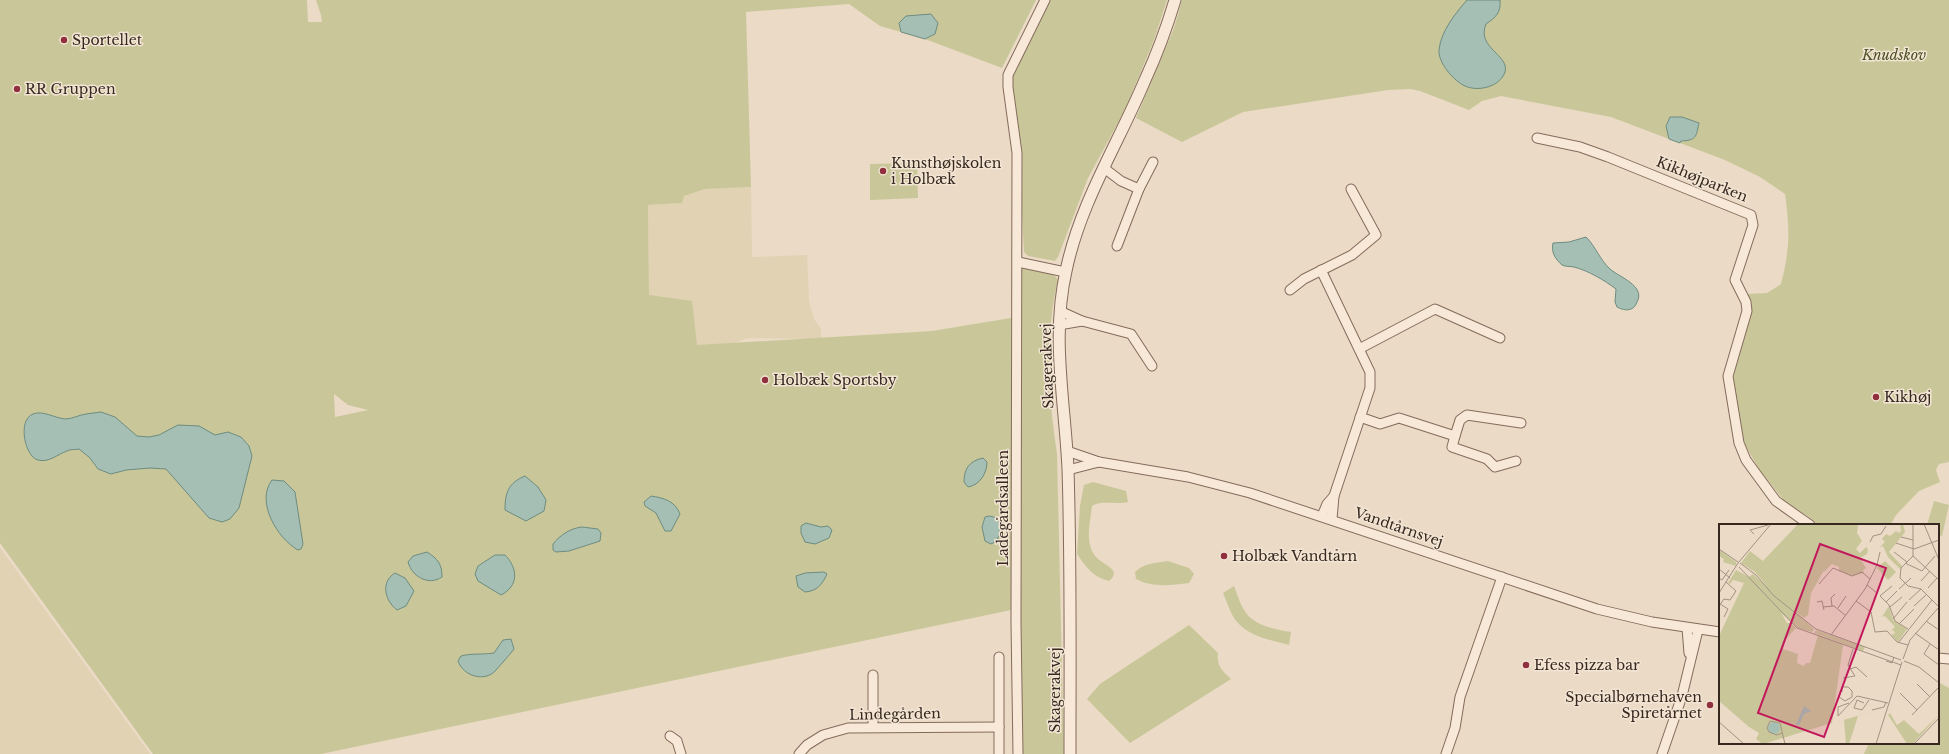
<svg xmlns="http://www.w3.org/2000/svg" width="1949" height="754" font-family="'Libre Baskerville',serif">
<rect width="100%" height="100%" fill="#ebdac5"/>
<g fill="#e0d2b2">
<path d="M751 187 752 257 807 255 809 301 814 319 821 329V339L748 338 732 344 698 349 649 295 648 205 682 203 683 196 705 189Z"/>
<path d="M0 548 102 688 150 754H0Z"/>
</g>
<g fill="#c9c799" fill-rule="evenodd">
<path d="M0 0H307L308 22H322L321 15 316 0H1036L1002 68 925 39 935 34 899 23 901 32 880 26 849 4 746 12 751 187 705 189 684 196 682 203 648 205 649 295 692 301 697 345 932 331 1011 318V610L321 754H153L0 543ZM334 394 348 405 368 410 335 417Z"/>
<path d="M1048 0H1167L1154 40 1125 110 1088 178 1058 257 1055 261 1028 256 1024 252 1020 177 1009 87 1014 69Z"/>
<path d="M1182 0H1949V462L1939 464 1936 470 1940 482 1919 491 1896 515 1891 524 1878 523V525H1817L1809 517 1784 501 1759 469 1745 445 1733 388 1734 369 1752 307 1747 294 1767 293 1781 284C1790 249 1790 230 1785 194L1760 177 1725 160 1680 143 1681 141C1696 140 1696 138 1699 123L1682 117 1666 126 1669 139 1611 117 1501 96 1482 101 1469 110 1420 91 1410 89 1388 90 1243 112 1182 142 1136 118 1174 28Z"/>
<path d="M917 163 918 198 870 200V164Z"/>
<path d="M1023 266 1050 272 1058 279C1044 341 1048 392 1057 454L1064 754H1021L1020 270Z"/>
<path d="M1093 482 1126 491 1128 502C1117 505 1101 500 1092 506 1090 524 1084 544 1097 558 1102 563 1109 565 1114 572L1113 577 1109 581C1093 577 1086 567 1077 554L1080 506 1084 485Z"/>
<path d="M1934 501 1949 505 1942 536 1938 535V525H1927Z"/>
<path d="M1168 561 1189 568 1194 574 1189 583C1172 585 1152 588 1136 579L1135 572C1144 563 1156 563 1168 561Z"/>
<path d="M1234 586C1238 596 1242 612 1252 619 1262 627 1279 630 1291 632L1289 645C1272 640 1250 637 1238 623 1231 616 1227 602 1223 593Z"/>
<path d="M1189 625 1218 653C1216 665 1223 672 1231 679L1130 743 1087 699 1100 684Z"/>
<path d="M1938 682 1949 688V754H1864L1869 743H1938Z"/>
</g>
<g fill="#a6bfb4" stroke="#6d8c80">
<path d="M1467 0H1500C1501 13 1496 17 1486 24 1476 48 1510 55 1505 72 1500 87 1478 92 1465 86 1454 81 1438 63 1439 50 1441 31 1455 14 1467 0Z"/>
<path d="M931 14 938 23 935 34 925 39 901 32 899 23 906 16Z"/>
<path d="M1670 117H1682L1699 123C1696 138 1696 140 1681 141L1680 143 1669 139 1666 126Z"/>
<path d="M1586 237C1596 247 1600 260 1610 269 1619 277 1646 286 1637 302 1636 305 1634 308 1631 309 1626 311 1621 309 1617 307L1615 302 1616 289C1604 280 1589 271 1574 267 1570 266 1566 267 1562 265 1555 259 1551 252 1553 243L1569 242Z"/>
<path d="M101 412 115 417 137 436 149 437 159 435 178 425 199 426 215 435 228 432 241 437 249 446 252 456 239 508 230 519 222 522 209 518 166 469 150 468 126 470 111 474 98 469 90 458 79 449C75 450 70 449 67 451 58 454 49 463 38 460 25 457 17 420 33 414 42 410 55 418 65 419 72 419 79 415 86 414 91 413 96 413 101 412Z"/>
<path d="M983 458 987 462C987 473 980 485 968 487L964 482C964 469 969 461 983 458Z"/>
<path d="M525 476 538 487 546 500 544 511 526 521 505 510C505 493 508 483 525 476Z"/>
<path d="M272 480 284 481 295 492 303 544 301 549 298 550C278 539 255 502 272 480Z"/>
<path d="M651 496C664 498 675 501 680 514L671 531H665L656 513 645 506 644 502Z"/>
<path d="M989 516 998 518 1001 528 997 541 991 544 985 541 982 527 985 517Z"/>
<path d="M806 523 821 527 828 526 832 530 829 538 815 544 805 542 801 533V526Z"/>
<path d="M582 527 598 529 601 533 600 541 569 551 556 552 553 550V544C560 535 571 528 582 527Z"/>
<path d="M427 552C438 559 442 564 442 577 429 586 412 577 408 562L413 556Z"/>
<path d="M495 555H505C518 568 519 586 501 595L478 581 475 574 478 566Z"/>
<path d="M824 572 827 574C822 585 817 591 805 592L798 587 796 576 805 573Z"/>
<path d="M395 573 405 578 414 591 406 606 397 610C385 601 380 582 395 573Z"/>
<path d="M511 639 514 649C508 657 502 663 496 670 485 683 463 676 458 661L461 656C472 653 482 655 494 653L503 640Z"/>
</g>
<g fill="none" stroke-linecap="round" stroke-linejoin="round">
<g stroke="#856b5c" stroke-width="11">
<g id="minor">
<path d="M1537 138 1580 147 1608 157 1751 215 1753 225 1735 280 1746 302 1747 311 1728 376 1739 443 1746 460 1776 501 1810 525"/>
<path d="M1104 168 1121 181 1139 189"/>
<path d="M1117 246 1139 189 1153 162"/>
<path d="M1018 262 1065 272"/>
<path d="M1321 270 1370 372V388L1334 496 1332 519"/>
<path d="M1290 290 1304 279 1352 255 1376 235 1351 189"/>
<path d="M1060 311 1082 321 1131 334 1152 366"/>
<path d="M1059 325 1082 321"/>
<path d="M1359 349 1435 309 1500 338"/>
<path d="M1360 417 1380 424 1399 418 1455 436 1452 447 1487 459 1495 467 1516 461"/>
<path d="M1455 436 1460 420 1467 415 1521 423"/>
<path d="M1067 451 1099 462 1188 477 1250 493 1597 609 1652 622 1720 632"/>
<path d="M1068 470 1099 462"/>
<path d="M1322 516 1327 504 1334 496"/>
<path d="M1687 628 1689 653"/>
<path d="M999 657V754"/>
<path d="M1938 658 1949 659"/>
<path d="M873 727V675"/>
<path d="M670 736 677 741 681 754"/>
<path d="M799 754 807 745 823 735 848 728 999 727"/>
<path d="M1018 754 1016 623 1017 153 1008 87V75L1045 0"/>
<path d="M1446 754 1455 728 1460 697 1502 577"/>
<path d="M1662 754 1682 696 1698 630"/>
</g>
</g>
<g stroke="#856b5c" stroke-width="13">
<path id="tertiary" d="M1070 754C1070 659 1071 564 1068 469 1065 403 1051 337 1066 271 1080 203 1118 144 1145 80 1157 54 1167 27 1175 0"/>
</g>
<use href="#minor" stroke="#f7e8d7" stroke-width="9"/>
<use href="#tertiary" stroke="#f7e8d7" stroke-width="11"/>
</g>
<g fill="#90303f" stroke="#f3e5d4" stroke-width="1.5">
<circle cx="64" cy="40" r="4"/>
<circle cx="17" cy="89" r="4"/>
<circle cx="883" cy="171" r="4"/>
<circle cx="765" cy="380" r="4"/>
<circle cx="1876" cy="397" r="4"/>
<circle cx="1224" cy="556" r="4"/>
<circle cx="1526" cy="665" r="4"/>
<circle cx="1710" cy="705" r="4"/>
</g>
<g text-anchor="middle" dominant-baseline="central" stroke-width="3" stroke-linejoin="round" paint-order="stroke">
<g font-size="14" fill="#36271f" stroke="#f3e5d4" text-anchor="start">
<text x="72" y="40">Sportellet</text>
<text x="25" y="89">RR Gruppen</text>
<text x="891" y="163">Kunsthøjskolen<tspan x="891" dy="16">i Holbæk</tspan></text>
<text x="773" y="380">Holbæk Sportsby</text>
<text x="1884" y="397">Kikhøj</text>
<text x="1232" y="556">Holbæk Vandtårn</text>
<text x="1534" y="665">Efess pizza bar</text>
<text x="1702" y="697" text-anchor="end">Specialbørnehaven<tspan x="1702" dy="16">Spiretårnet</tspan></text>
</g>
<g font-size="14" font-style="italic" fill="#4d5127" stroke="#f3e5d4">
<text x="1894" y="55">Knudskov</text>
</g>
<g font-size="14" fill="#36271f" stroke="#f3e5d4">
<text transform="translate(1702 179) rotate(22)">Kikhøjparken</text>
<text transform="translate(1047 366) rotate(-92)">Skagerakvej</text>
<text transform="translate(1003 508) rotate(-90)">Ladegårdsalleen</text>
<text transform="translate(1399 527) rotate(19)">Vandtårnsvej</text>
<text transform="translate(1055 690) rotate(-90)">Skagerakvej</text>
<text transform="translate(895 714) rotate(-1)">Lindegården</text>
</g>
</g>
<g transform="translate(1719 524)">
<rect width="220" height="220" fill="#ebdac5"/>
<path d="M79 0 139 1 138 9 143 17 137 25 141 29 147 23 149 25 148 30 141 34 147 44 144 46 145 49 133 52 120 47V43L113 40 105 48 103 47 104 48 92 69 89 91 85 94 57 73 36 48 22 39 31 27 44 37ZM181 0H184L186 8 170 28 183 42 181 45 169 33 164 22 160 24 166 18 163 15 167 10 171 12 177 7 180 9 182 7ZM1 26 17 38V42L4 38 5 35 0 32ZM166 37 177 48 169 56 158 44ZM17 46 30 53 34 50 95 105 93 108 79 104 62 89 68 99H71L77 104 66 116 64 125 79 130 78 139 85 142 87 139H91L99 111 124 121 113 199 44 220 37 215 40 209 30 203 0 177V112L25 59 14 56 11 60 9 59ZM170 82 174 96 188 105 179 118 172 111 176 109 174 106 170 108 176 103 166 92 163 93ZM97 106 146 123 144 127 95 109ZM159 186 139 192 130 220H127L125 196 114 199ZM171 189 178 201 185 196 200 210 220 191 194 220H188L169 191Z" fill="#c9c799"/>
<path d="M85 182 92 187 85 190 80 201H77ZM49 204a6 6 0 1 1 12 0a6 6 0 1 1-12 0Z" fill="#a6bfb4"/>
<path fill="none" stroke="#a39283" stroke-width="1" d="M205 0 220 36M35 10 31 6 49 1M182 13 194 16M151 18 154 12 162 10 167 2M177 19 195 25 220 16M0 25 19 38M175 28 188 38M194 32 182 44 181 54 189 62 202 65 220 83M194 32 220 56M194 32V0M21 39 37 51 55 72 97 105 182 136M186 39 203 47 216 32M20 43 78 104 182 141M0 45 11 54M0 54 3 56 10 46M202 57 211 47M100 60 114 44 133 52 143 48 151 55M148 61 158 69M173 62 161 72 170 81 176 97 189 105M209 64 218 54M180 65 192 54M0 69 19 39 52 0M190 76 202 65M137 77 152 88 156 108 168 107 178 118 189 121M98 78 103 77 105 86M167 78 178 67M1 80 9 85 5 93M0 82 5 75 11 76 17 67 7 58M113 82 112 74 116 70M195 82 208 70M104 83 115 82 126 91M171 83 183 73M119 84 127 72M174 95 188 78M207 97 220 106M180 100 195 85M196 109 220 126M112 111 146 65 158 41 161 28M180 118 213 76M211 120 205 130 220 141M184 135 191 116 220 83M167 137 173 139 175 133M185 137 200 143 220 159M131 145 137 143 148 153M124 154 136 152 129 141 134 125M198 160 211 173M181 169 198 186M120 173 126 177 133 173V167L129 163H123V168M130 179 119 183V192L138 172 169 179M145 179 138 176 135 184 143 186 150 176M153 186 165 183 167 178M193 191 220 163M0 198 25 220M63 209 58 211 50 208 48 204 51 197 61 199 66 220M157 220 183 138M195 220 220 194"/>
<path fill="#c2185b" fill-opacity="0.15" stroke="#c2185b" stroke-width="2" d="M101 20 167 44 105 213 39 189Z"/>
<rect width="220" height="220" fill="none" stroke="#36271f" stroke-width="2"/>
</g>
</svg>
